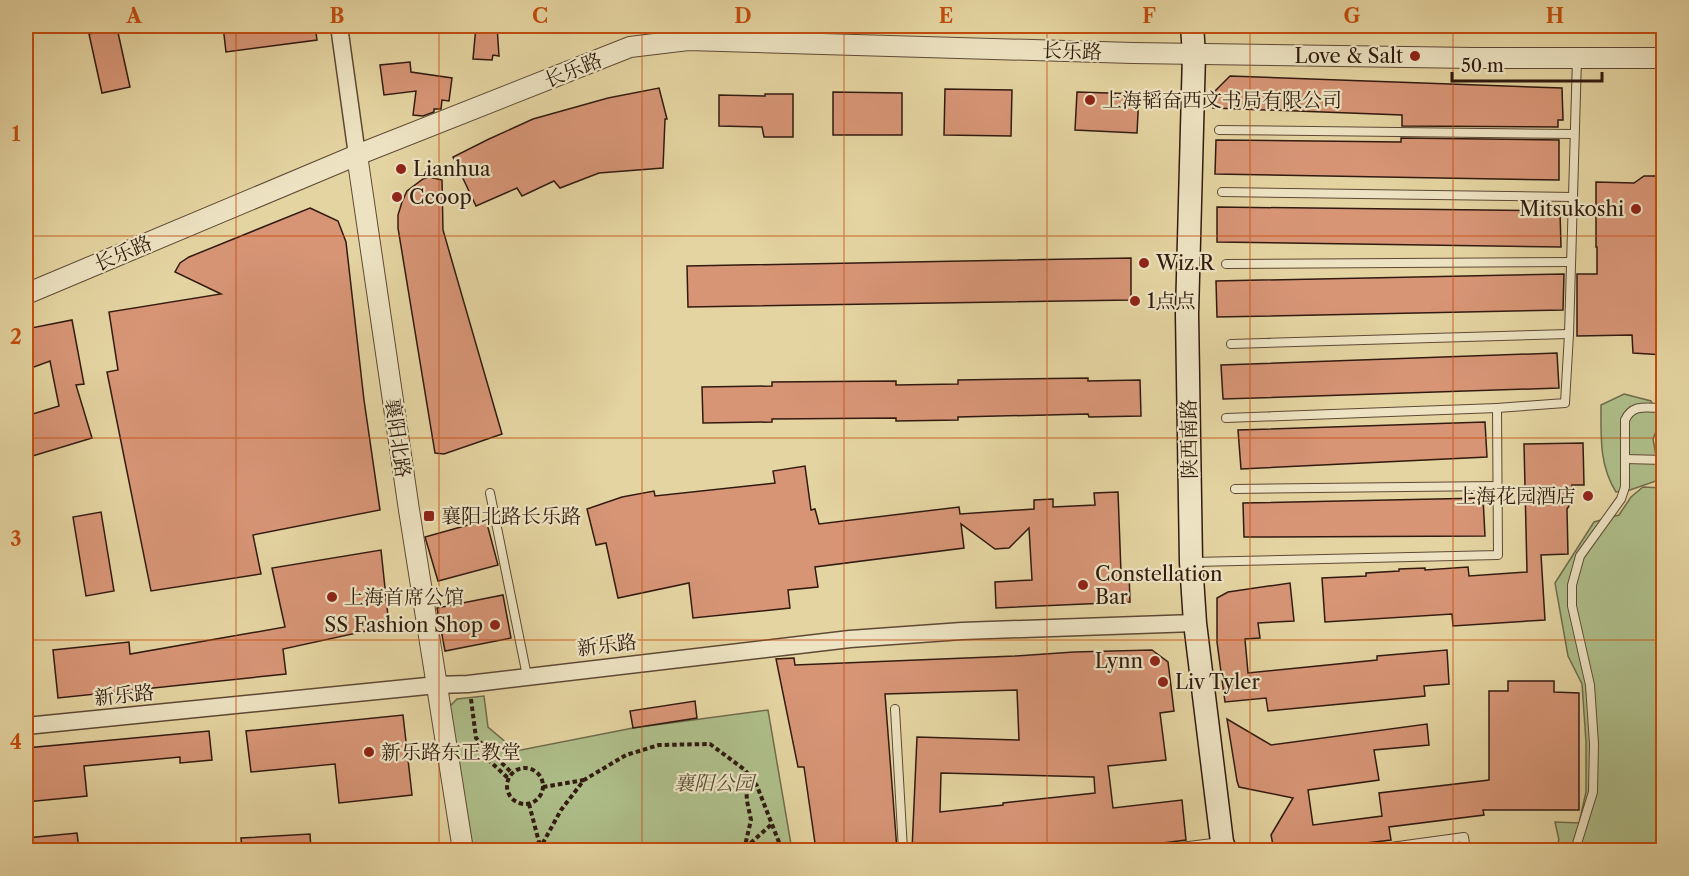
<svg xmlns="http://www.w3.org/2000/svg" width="1689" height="876" font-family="'Libre Caslon Text','Noto Serif SC',serif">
<rect width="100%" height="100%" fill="#e4d4a1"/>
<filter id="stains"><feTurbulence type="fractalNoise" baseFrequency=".00333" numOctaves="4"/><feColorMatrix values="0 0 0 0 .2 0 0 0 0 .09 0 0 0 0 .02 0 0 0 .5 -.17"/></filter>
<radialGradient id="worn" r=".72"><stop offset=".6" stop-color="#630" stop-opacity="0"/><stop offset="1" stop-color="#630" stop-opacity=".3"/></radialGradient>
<g fill="#aebe8a" stroke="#706c4c" stroke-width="1.5">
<path d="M1624 394 1651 401 1660 421 1653 439 1659 472 1656 481 1630 490 1616 492C1599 465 1601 436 1601 405Z"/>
<path d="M1643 487 1663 488V850H1554L1559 840 1555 822 1579 823 1586 792V742L1582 684 1568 656 1555 583 1594 522 1619 515 1631 497Z"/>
<path d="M484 696 488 727 516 751 633 728 768 710 792 850H464L446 710 457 699Z"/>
</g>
<g fill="#d79576" stroke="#311b0f" stroke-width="1.5" fill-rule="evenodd">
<path d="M223 26H315L317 40 226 52Z"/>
<path d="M476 26H497L499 56 493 55 492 60 473 59Z"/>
<path d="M117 28 130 87 102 93 89 34Z"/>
<path d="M410 62 411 72 452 78 449 101 442 100 441 109H434V112L423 116 413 115 416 91 384 95 380 65Z"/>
<path d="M1230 76 1562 88 1563 120H1558V127L1402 126V115L1213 108V93Z"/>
<path d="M659 88 667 119H665L663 168 599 173 560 188 554 181 522 196 517 188 476 206 453 157 489 139 533 119 608 98Z"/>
<path d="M945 89 1012 90 1011 136 944 135Z"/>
<path d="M833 92 902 93V135H833Z"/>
<path d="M1077 92 1139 94 1137 133 1075 130Z"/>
<path d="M765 94H793V137H764L762 127 719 126V95L765 96Z"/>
<path d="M1401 138 1559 140V180L1215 174 1216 140 1401 142Z"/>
<path d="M1644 176H1664V355L1633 353 1632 335 1577 336V274H1597V247H1596V182L1634 183Z"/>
<path d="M429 177 442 180 443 230 502 434 444 454 435 453 398 228V215L402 202 407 191 423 179Z"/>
<path d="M1217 207 1560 211 1561 247 1217 242Z"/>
<path d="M310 208 338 221 346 242 364 400 380 510 253 535 261 574 151 591 107 372 118 370 109 312 221 294 175 272 180 263 189 257Z"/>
<path d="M1131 258V300L688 307 687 266Z"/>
<path d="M1564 274 1563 310 1217 317 1216 281Z"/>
<path d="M72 320 84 384 76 385 92 438 26 458V416L59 406 50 361 26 370V329Z"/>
<path d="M1557 353 1559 388 1223 399 1221 365Z"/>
<path d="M1088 378V381L1140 380 1141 416 1089 417 1088 414 958 417V420L896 421V418L772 419V422L703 423 702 387 772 386V382L896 381V385L958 384V380Z"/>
<path d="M1485 422 1487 457 1241 469 1238 430Z"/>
<path d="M1583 443 1584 485H1572L1573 500 1567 509 1568 554 1541 555 1545 620 1453 626 1452 614 1325 622 1322 578 1366 576V573L1399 571V569L1425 568V570L1468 567 1469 576 1527 572 1524 444Z"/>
<path d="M805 466 811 510 815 509 819 524 959 507 960 514 1034 509V500L1053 499V507L1095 505 1094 493 1118 492 1121 573 1129 572 1130 602 996 608 995 582 1032 580 1029 528 1009 548 995 549 961 524 964 548 815 567 818 587 788 590 790 608 693 618 689 583 618 598 606 543 596 545 587 509 622 497 654 491 655 496 775 483 773 471Z"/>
<path d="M1483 498 1485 536 1244 537 1243 503Z"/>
<path d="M101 512 114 591 86 596 73 517Z"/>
<path d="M486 520 498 565 438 581 425 537Z"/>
<path d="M381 550 389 626 283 649 286 674 58 698 53 650 129 642 130 654 285 627 272 568Z"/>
<path d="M1290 583 1294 621 1258 623 1260 638 1245 639 1248 673 1377 660V656L1447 650 1449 684 1424 686 1425 696 1268 711 1266 698 1225 702 1217 642V598L1228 592Z"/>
<path d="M503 595 511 638 445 651 437 608Z"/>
<path d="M1152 650 1168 662 1174 711 1160 713 1166 760 1108 766 1113 808 1182 800 1186 840 1155 844 1151 846 1108 850H912L917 737 1019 740 1017 690 885 694 897 850H816L804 767H798L776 659 794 658 795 665 1015 656 1074 652ZM941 773 1094 777 1095 793 1003 803V805L940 812Z"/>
<path d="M1508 681H1554V692L1579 693V810H1483L1484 815 1389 827 1391 840 1307 850H1274L1271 835 1293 798 1239 787 1237 781 1227 719 1271 745 1427 724 1429 745 1374 750 1379 780 1308 790 1313 825 1382 816 1379 793 1489 780V691H1508Z"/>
<path d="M695 701 697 718 633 728 630 711Z"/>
<path d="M403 715 412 795 339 803 335 764 251 772 246 731Z"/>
<path d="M209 731 212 760 180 763V757L84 766 87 796 26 802V748Z"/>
<path d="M77 833 79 850H26V838Z"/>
<path d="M310 834 311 850H242L241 838Z"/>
</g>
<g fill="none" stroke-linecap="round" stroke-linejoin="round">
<g stroke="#5e4934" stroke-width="10">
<g id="service">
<path d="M1219 130 1574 134"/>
<path d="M1222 192 1573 197"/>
<path d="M1226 264 1570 262"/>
<path d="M1231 344 1569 334"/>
<path d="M1226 418 1497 408"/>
<path d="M1625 459 1664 460"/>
<path d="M1235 489 1497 486"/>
<path d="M490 493 527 676"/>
<path d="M1193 562 1498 555 1497 408 1565 403 1569 334 1577 58"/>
<path d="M895 709 903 850"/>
<path d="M1156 850 1221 842"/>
<path d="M1369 850 1464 837 1466 850"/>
<path d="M1575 850 1593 792 1594 744 1590 685 1572 606V585L1580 556 1621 499 1625 487V420C1633 403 1647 408 1664 408"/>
</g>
</g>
<g stroke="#5e4934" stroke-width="19">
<g id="minor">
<path d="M339 26 357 155"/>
<path d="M26 726 437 685 468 684 850 639 962 631 1195 623"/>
</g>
</g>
<g stroke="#5e4934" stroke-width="22">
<g id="tertiary">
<path d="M357 155 409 510 463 850"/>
<path d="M26 294 357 155 630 47 688 40 1133 53 1474 58H1664"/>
</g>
</g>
<g stroke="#311b0f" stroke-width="25">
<path id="secondary" d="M1192 26 1194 54 1187 314 1191 562 1195 623 1222 842 1225 850"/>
</g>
<g stroke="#311b0f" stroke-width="4" stroke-dasharray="4.5 3" stroke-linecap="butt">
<path d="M471 699 476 738 512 773"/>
<path d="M471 744 508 778"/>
<circle cx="525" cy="786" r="18"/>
<path d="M543 787 584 780"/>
<path d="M529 804 540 846"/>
<path d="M745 848 772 824"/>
<path d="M539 850 561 810 584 780 626 755 659 745 710 744 745 770 757 786 782 850"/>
<path d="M744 850 751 820 747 801 745 772"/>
</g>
<use href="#service" stroke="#ede3c2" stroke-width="8"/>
<use href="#minor" stroke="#ede3c2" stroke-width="16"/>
<use href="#tertiary" stroke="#ede3c2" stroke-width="20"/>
<use href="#secondary" stroke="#ede3c2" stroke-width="22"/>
</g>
<path fill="none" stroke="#c34d0d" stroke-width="1.5" stroke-opacity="0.55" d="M236 26V850M439 26V850M642 26V850M844 26V850M1047 26V850M1250 26V850M1453 26V850M26 236H1664M26 438H1664M26 640H1664"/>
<g fill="#8f2418" stroke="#ede3c2" stroke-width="2">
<circle cx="1415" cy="56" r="6"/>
<circle cx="1090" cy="100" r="6"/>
<circle cx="401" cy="169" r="6"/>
<circle cx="397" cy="197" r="6"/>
<circle cx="1636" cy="209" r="6"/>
<circle cx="1144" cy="263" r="6"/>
<circle cx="1135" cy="301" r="6"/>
<circle cx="1588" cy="496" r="6"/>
<rect x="423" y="510" width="12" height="12" rx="3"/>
<circle cx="1083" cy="585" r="6"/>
<circle cx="332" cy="597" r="6"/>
<circle cx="495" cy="625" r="6"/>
<circle cx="1155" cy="661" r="6"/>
<circle cx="1163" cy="682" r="6"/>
<circle cx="369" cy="752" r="6"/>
</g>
<g text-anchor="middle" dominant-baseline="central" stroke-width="4.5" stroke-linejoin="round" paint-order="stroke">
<g font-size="20" fill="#311b0f" stroke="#ede3c2">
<text transform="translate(1072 51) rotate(2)">长乐路</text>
<text transform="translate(573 70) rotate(-22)">长乐路</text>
<text transform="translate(123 253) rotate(-23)">长乐路</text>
<text transform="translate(398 438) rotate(82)">襄阳北路</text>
<text transform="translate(1189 439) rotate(-91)">陕西南路</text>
<text transform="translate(607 645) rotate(-7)">新乐路</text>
<text transform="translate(124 695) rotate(-6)">新乐路</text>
</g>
<g font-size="20" fill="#311b0f" stroke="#ede3c2" text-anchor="start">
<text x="1403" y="56" text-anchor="end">Love &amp; Salt</text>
<text x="1102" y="100">上海韬奋西文书局有限公司</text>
<text x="413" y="169">Lianhua</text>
<text x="409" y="197">Ccoop</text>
<text x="1624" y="209" text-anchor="end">Mitsukoshi</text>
<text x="1156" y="263">Wiz.R</text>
<text x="1147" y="301">1点点</text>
<text x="1576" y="496" text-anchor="end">上海花园酒店</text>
<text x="441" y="516">襄阳北路长乐路</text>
<text x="1095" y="574">Constellation<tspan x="1095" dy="23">Bar</tspan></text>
<text x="344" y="597">上海首席公馆</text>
<text x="483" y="625" text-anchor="end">SS Fashion Shop</text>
<text x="1143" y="661" text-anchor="end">Lynn</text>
<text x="1175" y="682">Liv Tyler</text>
<text x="381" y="752">新乐路东正教堂</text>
</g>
<g font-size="20" font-style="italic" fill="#564c34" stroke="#ede3c2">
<text x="714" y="783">襄阳公园</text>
</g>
</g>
<rect width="1689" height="876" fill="none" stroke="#e4d4a1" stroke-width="66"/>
<path d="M1452 72v9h150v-9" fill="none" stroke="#311b0f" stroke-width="3"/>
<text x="1461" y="72" font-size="18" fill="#311b0f" stroke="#ede3c2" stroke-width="4.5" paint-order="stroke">50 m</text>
<rect x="33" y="33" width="1623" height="810" fill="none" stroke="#c34d0d" stroke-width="2"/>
<g font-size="20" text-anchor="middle" font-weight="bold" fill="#c34d0d">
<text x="134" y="23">A</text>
<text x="337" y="23">B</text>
<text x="540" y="23">C</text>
<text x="743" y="23">D</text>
<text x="946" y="23">E</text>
<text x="1149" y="23">F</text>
<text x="1352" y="23">G</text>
<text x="1555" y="23">H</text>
<text x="16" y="141">1</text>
<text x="16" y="344">2</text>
<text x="16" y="546">3</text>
<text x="16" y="749">4</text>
</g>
<rect width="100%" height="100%" filter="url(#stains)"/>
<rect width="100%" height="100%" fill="url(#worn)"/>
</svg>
